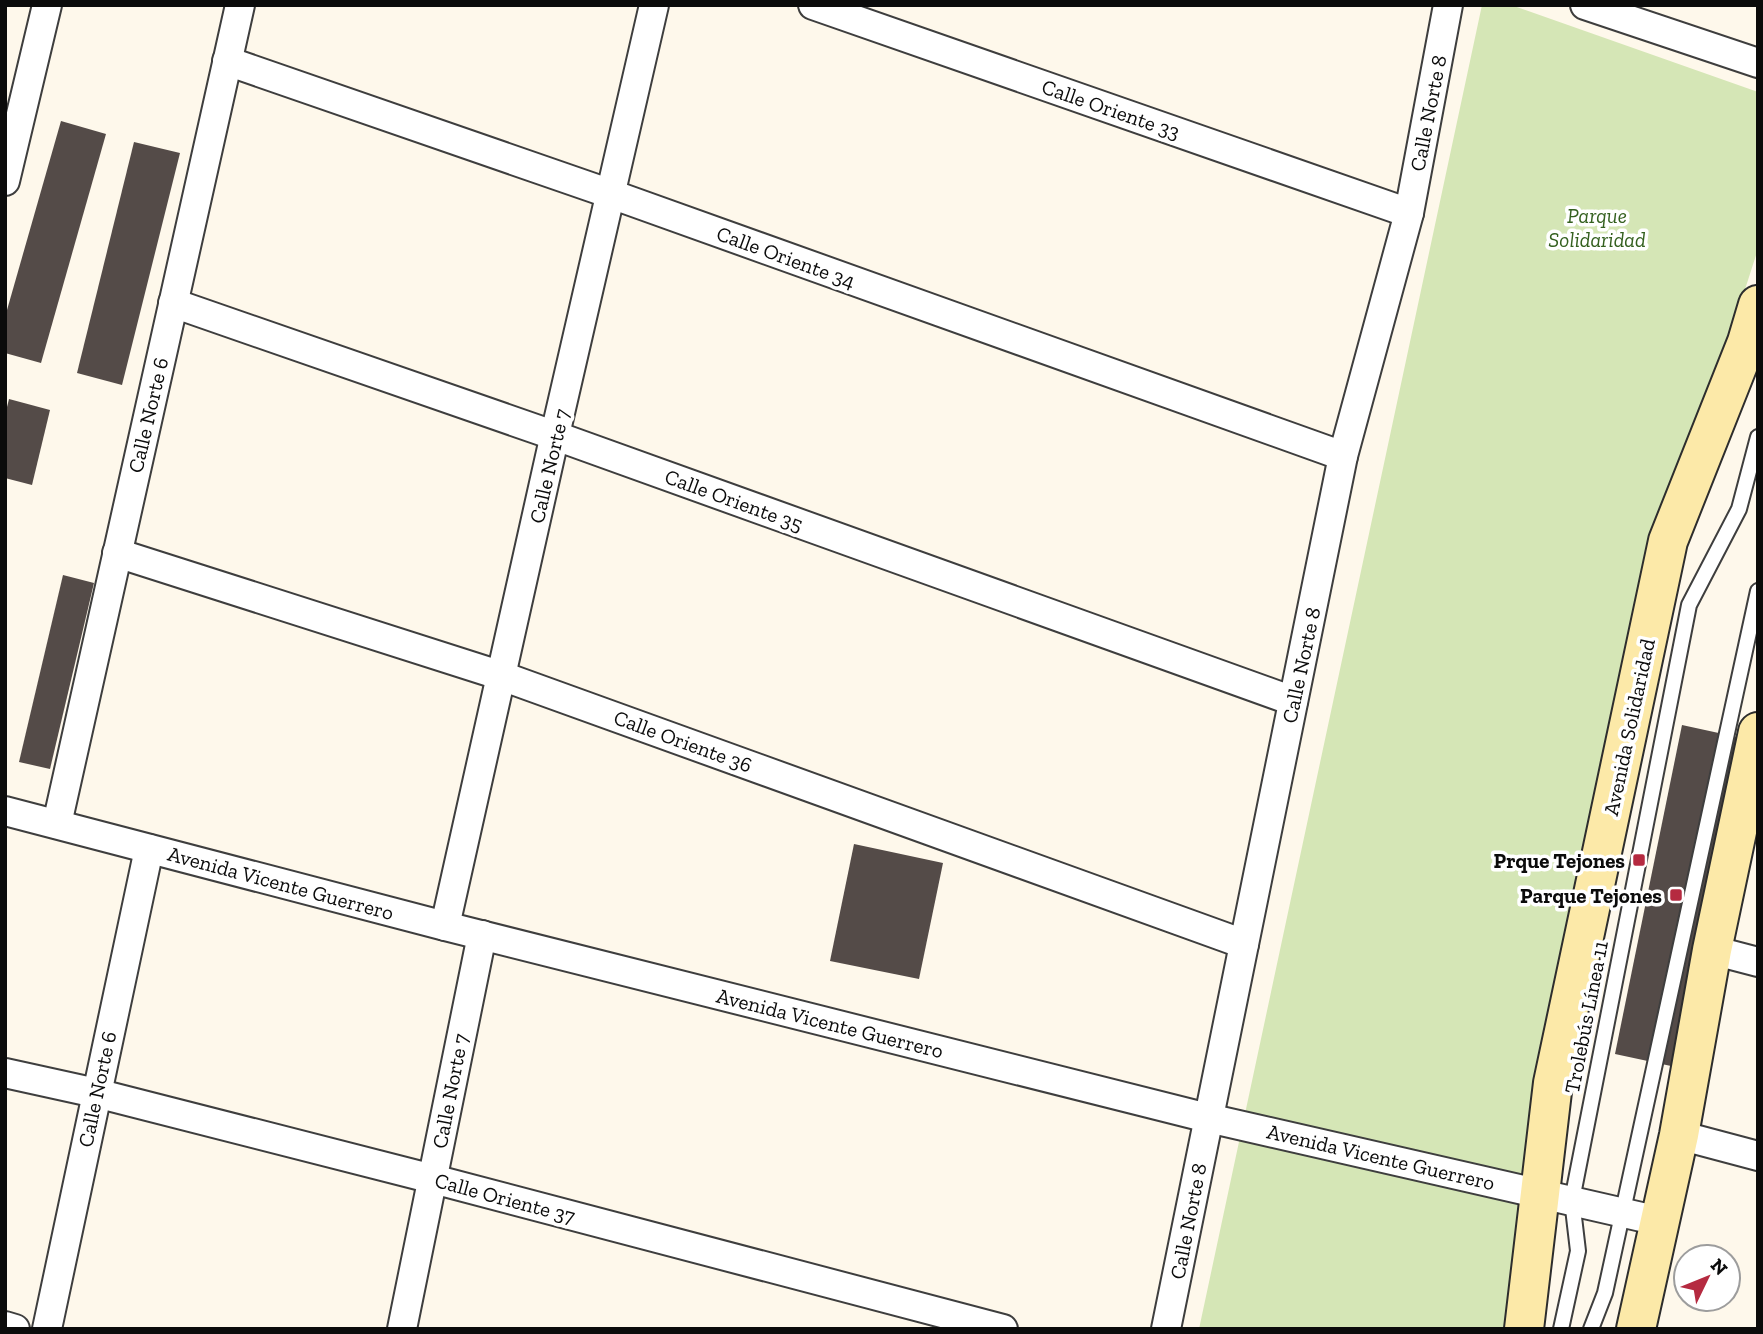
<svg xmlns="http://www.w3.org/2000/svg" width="1763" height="1334" font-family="'Zilla Slab',serif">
<rect width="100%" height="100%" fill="#fef8eb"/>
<path fill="#d5e6b6" d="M1482 5H1511L1758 92V249L1730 336 1511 1329H1199Z"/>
<g fill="#544b48">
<path d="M61 121 106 134 41 363 5 353V317Z"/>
<path d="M134 142 180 153 122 385 77 373Z"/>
<path d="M9 399 50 410 32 485 5 478V415Z"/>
<path d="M63 575 94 583 50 769 19 762Z"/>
<path d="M1682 725 1737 737 1671 1066 1615 1054Z"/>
<path d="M854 844 943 863 919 979 830 961Z"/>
</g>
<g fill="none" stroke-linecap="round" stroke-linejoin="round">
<g stroke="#3e3e3e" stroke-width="18">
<g id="lane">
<path d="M1561 1329 1578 1251 1572 1200 1689 605 1739 509 1758 437"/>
<path d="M1591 1329 1605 1293 1758 591"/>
</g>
</g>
<g stroke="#3e3e3e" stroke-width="32">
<g id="street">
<path d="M813 5 1409 213"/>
<path d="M1585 5 1758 63"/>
<path d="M227 61 611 194 1343 456"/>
<path d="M5 181 47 5"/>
<path d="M173 303 556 436 1293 701"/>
<path d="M117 553 499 675 1244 944"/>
<path d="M5 811 445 926 1208 1118 1659 1221"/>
<path d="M57 824 240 5"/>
<path d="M445 926C512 618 583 312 654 5"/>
<path d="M1712 950 1758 962"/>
<path d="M5 1073 96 1093 433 1179 1003 1329"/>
<path d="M1679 1135 1758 1156"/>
<path d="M5 1326 15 1329"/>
<path d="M47 1329 149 849"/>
<path d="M402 1329 482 935"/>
<path d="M1166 1329 1343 456 1409 213 1448 5"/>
</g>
</g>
<g stroke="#2d2d2d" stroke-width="42">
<g id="secondary">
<path d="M1524 1329 1553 1083 1668 541 1747 342 1758 305"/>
<path d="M1636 1329 1679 1135 1712 950 1758 732"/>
</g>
</g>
<use href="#lane" stroke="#fff" stroke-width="14"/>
<use href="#street" stroke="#fff" stroke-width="28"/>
<use href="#secondary" stroke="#fce9a8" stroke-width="38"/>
</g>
<g fill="#b52a40" stroke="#fff" stroke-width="2.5">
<rect x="1632" y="853" width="14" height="14" rx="3.5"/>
<rect x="1669" y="888" width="14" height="14" rx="3.5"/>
</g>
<g text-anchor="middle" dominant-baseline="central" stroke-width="7" stroke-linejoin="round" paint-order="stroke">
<g font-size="21" fill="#0b0b0b" stroke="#fff">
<text transform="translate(1111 109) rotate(19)">Calle Oriente 33</text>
<text transform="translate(1428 113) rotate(-79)">Calle Norte 8</text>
<text transform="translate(786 257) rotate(20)">Calle Oriente 34</text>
<text transform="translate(148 415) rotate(-77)">Calle Norte 6</text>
<text transform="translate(549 466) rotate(-77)">Calle Norte 7</text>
<text transform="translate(734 500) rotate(20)">Calle Oriente 35</text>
<text transform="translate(1301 665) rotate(-78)">Calle Norte 8</text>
<text transform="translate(1629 727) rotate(-78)">Avenida Solidaridad</text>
<text transform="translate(683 741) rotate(20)">Calle Oriente 36</text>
<text transform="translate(281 883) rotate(15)">Avenida Vicente Guerrero</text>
<text transform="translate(1586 1017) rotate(-79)">Trolebús Línea 11</text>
<text transform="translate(830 1023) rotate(14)">Avenida Vicente Guerrero</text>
<text transform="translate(97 1089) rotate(-78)">Calle Norte 6</text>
<text transform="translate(450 1091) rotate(-79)">Calle Norte 7</text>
<text transform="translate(1381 1157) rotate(13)">Avenida Vicente Guerrero</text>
<text transform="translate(505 1198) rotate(15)">Calle Oriente 37</text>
<text transform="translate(1188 1221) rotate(-79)">Calle Norte 8</text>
</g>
<g font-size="21" font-style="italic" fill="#34601f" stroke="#fff">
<text x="1597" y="215">Parque<tspan x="1597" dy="24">Solidaridad</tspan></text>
</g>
<g font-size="21" font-weight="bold" fill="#0b0b0b" stroke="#fff" text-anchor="end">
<text x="1625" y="860">Prque Tejones</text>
<text x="1662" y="895">Parque Tejones</text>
</g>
</g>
<rect width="1763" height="1334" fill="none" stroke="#0b0b0b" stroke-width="14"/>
<g transform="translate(1707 1278) rotate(47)"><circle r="33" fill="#ffffff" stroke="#9d9d9d" stroke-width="2"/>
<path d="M0-5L12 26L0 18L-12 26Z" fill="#b52a40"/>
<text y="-10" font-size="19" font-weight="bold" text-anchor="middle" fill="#0b0b0b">N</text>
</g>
</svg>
